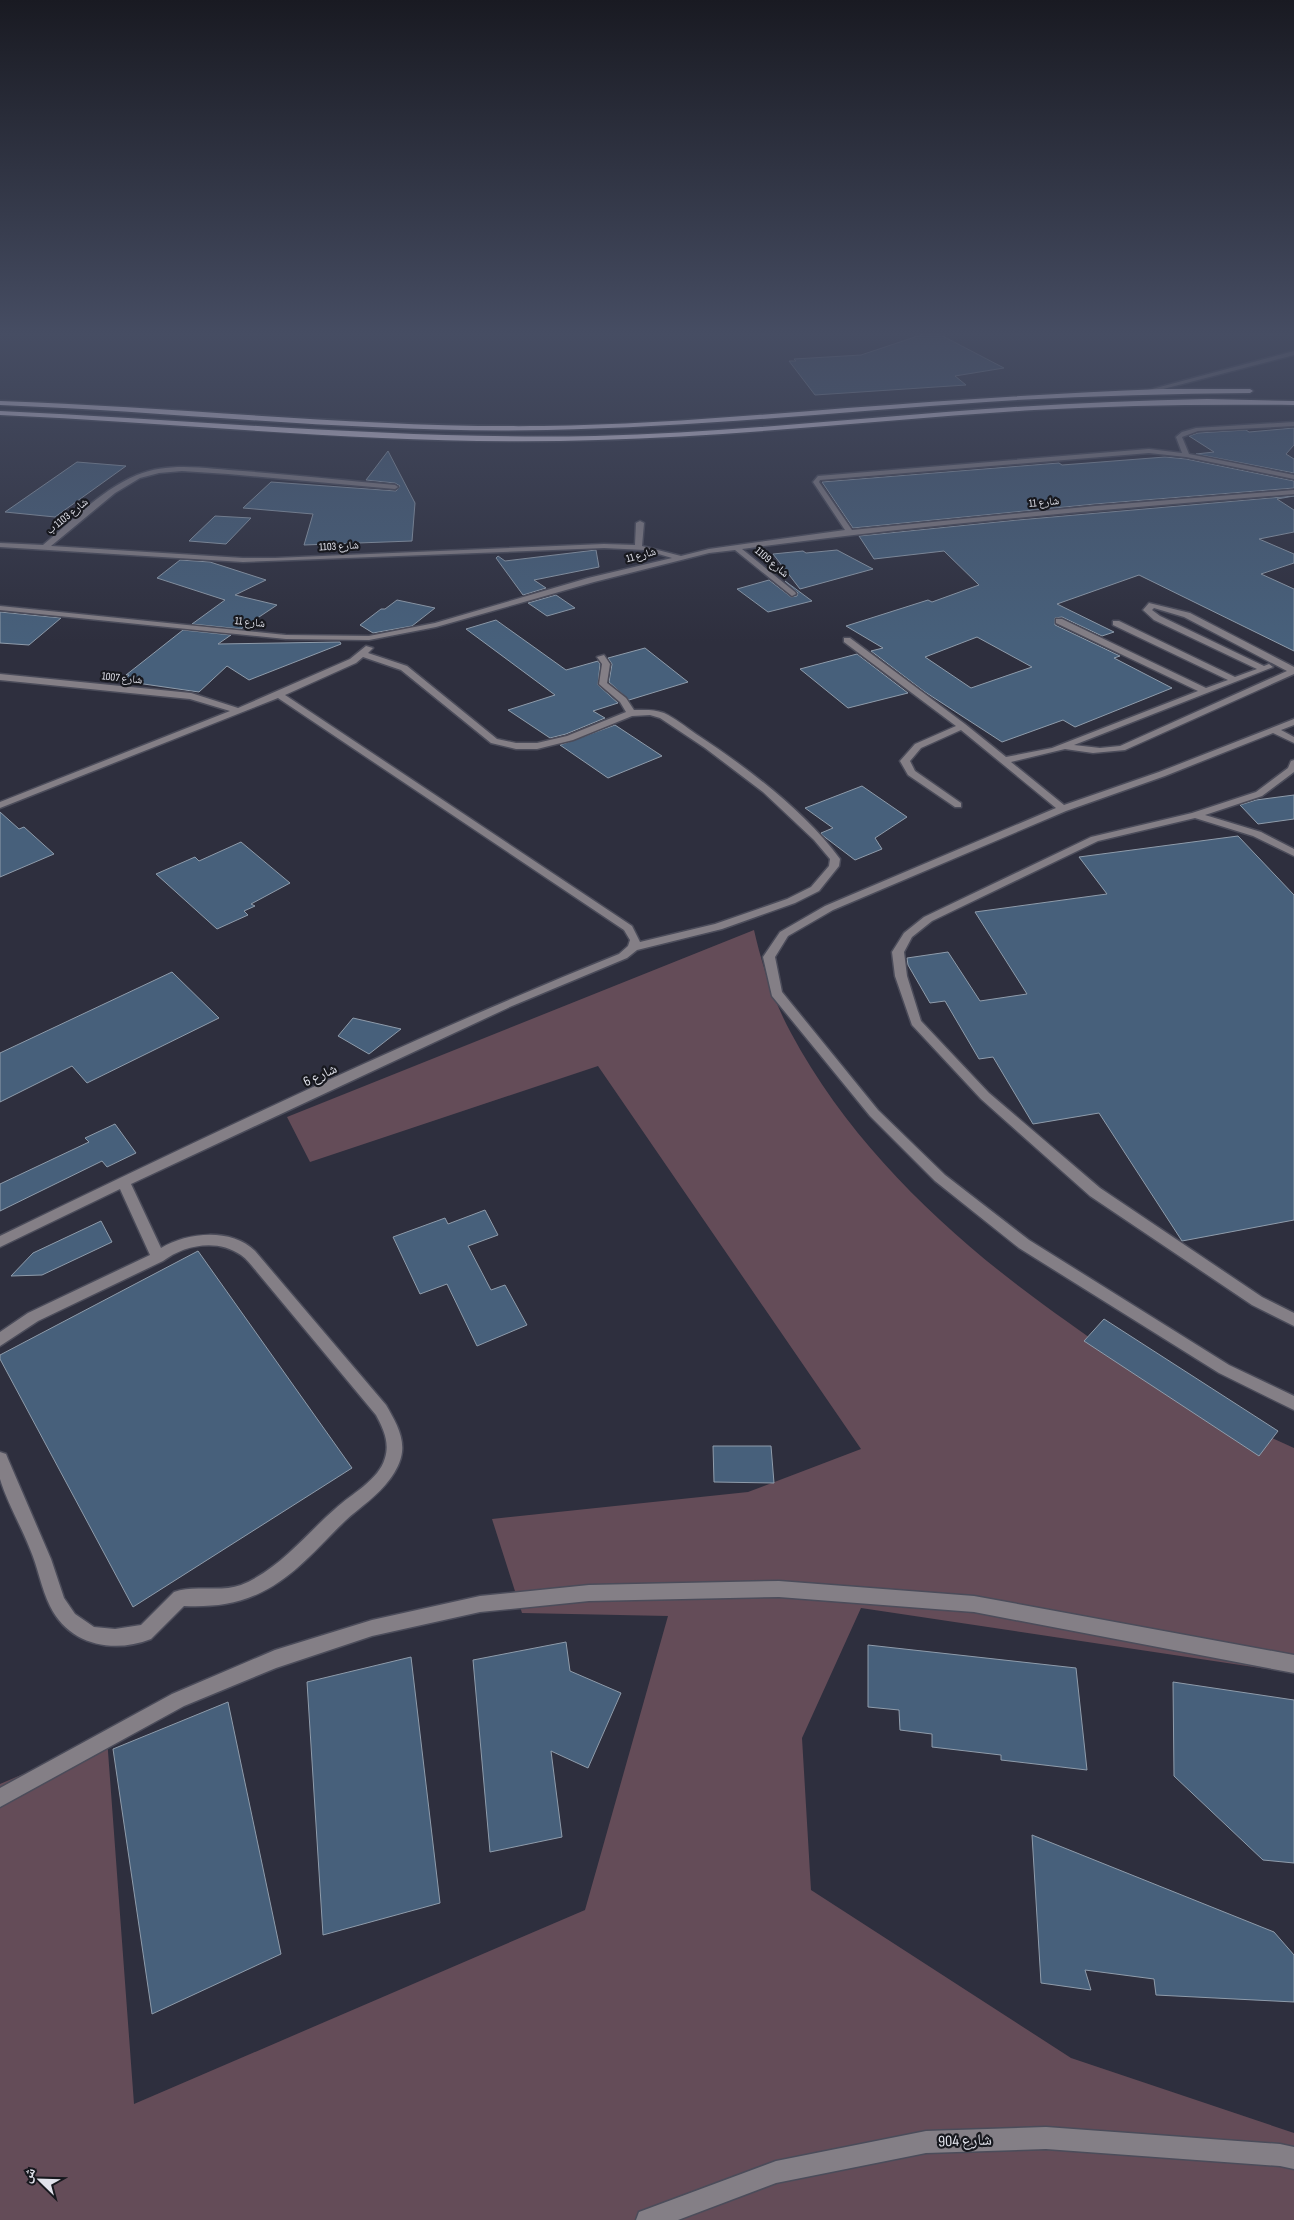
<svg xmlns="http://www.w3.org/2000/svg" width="1294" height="2220" font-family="'Sofia Sans Condensed','Noto Naskh Arabic',sans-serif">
<rect width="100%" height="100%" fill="#2e2f3e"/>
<path fill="#644c58" d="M754 930C762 965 773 1000 791 1033 850 1143 944 1232 1044 1305 1073 1326 1103 1348 1135 1366 1180 1391 1226 1414 1272 1438L1294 1448V1673L861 1608 802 1738 811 1890 1071 2058 1294 2133V2220H0V1784L107 1738 134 2104 585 1910 668 1616 522 1613 492 1519 748 1492 861 1449 598 1066 310 1162 287 1117Z"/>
<g fill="#47607b" stroke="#8f9cab" fill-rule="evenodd">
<path d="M933 331 1004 368 955 376 966 385 815 395 789 361H796L794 359 861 355Z"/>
<path d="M1294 428V445L1286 454 1294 459V473L1196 454 1214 452 1189 436 1198 433 1246 430 1249 432Z"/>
<path d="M388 451 415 503 412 541 304 545 313 514 243 508 271 482 396 491 400 486 395 483 366 480Z"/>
<path d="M1165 457 1186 459 1294 481V488L1095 504 853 528 822 482 1059 463 1062 465Z"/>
<path d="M77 462 126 466 55 517 5 512Z"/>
<path d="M1294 496 1277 499 1294 510V532L1259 539 1294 554V563L1261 574 1294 589V651L1139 575 1057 604 1114 632 1102 636 1062 617 1055 618V625L1120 656 1114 658 1172 688 1075 727 1063 720 1002 742 925 692 871 651 883 648 846 626 928 600 932 602 979 585 944 551 874 559 859 536 1018 520ZM977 637 1032 667 971 688 925 657Z"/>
<path d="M215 516 251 518 226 544 189 541Z"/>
<path d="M596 550 599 567 534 580 546 588 523 595 496 558 498 556 505 561Z"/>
<path d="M837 550 873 569 800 589 773 554 803 551 806 553Z"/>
<path d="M180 560 210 562 266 580 235 595 277 605 241 629 192 624 225 600 157 578Z"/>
<path d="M769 580 791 597 797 596 798 593 785 581 812 601 768 612 737 589Z"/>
<path d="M556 595 575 608 547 616 528 603Z"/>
<path d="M397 600 435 608 412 626 373 633 360 625 381 609H385Z"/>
<path d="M0 612 61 618 29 645 0 643Z"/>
<path d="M496 620 566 670 598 661 600 664 598 685 618 703 593 711 605 718 566 734 550 738 508 710 555 695 466 629Z"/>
<path d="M183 630 231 635 218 644 340 642 341 644 249 680 227 666 199 692 123 681 129 675H126Z"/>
<path d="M645 648 688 682 629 700 609 682 612 664 608 658Z"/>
<path d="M857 654 908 693 848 708 800 669Z"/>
<path d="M615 725 662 756 608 778 560 745Z"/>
<path d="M862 786 907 817 875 838 882 849 855 860 822 835 821 833 833 828 805 808Z"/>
<path d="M1294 795V819L1258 824 1240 805 1256 800Z"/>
<path d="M0 812 19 829 24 827 54 854 0 877Z"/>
<path d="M1238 836 1294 895V1220L1182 1241 1099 1113 1033 1124 993 1057 979 1059 945 1001 930 1003 908 965 907 958 948 952 980 1001 1027 994 975 912 1107 894 1079 857Z"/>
<path d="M241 842 290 883 251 904 255 906 244 911 248 915 217 929 156 874 195 857 199 861Z"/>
<path d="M172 972 219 1018 87 1083 72 1066 0 1102V1053Z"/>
<path d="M353 1018 401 1029 369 1054 338 1036Z"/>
<path d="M115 1124 136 1153 107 1167 102 1161 0 1211V1184L89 1142 85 1138Z"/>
<path d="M485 1210 498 1235 468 1246 491 1290 505 1285 527 1325 477 1346 447 1284 420 1294 393 1237 445 1218 448 1224Z"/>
<path d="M101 1221 112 1242 42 1275 11 1276 33 1253Z"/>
<path d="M198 1251 352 1468 133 1607 0 1359V1355Z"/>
<path d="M1104 1319 1278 1431 1259 1456 1084 1341Z"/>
<path d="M713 1446H771L774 1483 714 1482Z"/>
<path d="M566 1642 570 1671 621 1693 588 1768 551 1751 562 1837 490 1852 473 1660Z"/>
<path d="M868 1645 1076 1668 1087 1770 1001 1760V1755L932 1747V1734L900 1730 899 1710 868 1707Z"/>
<path d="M411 1657 440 1903 323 1935 307 1682Z"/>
<path d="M1173 1682 1294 1700V1863L1263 1860 1174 1776Z"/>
<path d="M228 1702 281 1954 152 2014 113 1749Z"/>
<path d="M1032 1835 1274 1932 1294 1955V2002L1156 1995 1154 1979 1085 1970 1091 1990 1041 1983Z"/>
</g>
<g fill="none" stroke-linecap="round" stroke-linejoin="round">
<g stroke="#4b4c5a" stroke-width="3">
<g id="minor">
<path d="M1294 351V355L1144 394 1141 392Z"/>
<path d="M1294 422V426L1198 431 1182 437 1189 454 1294 475V479L1186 457 1149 453 820 480 819 482 852 530 1095 506 1294 490V494C1110 509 926 524 742 549L795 592 796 594 792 596 735 550 709 553 594 582 436 627 369 640 286 639 0 610V606L286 635 369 636 435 623 588 578 672 558 645 550 604 548 243 562 0 547V543L43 545C72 521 101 490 137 475 170 461 209 469 243 471 294 475 344 480 395 485L398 487 395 489 228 474 182 471 159 473 140 478 115 493 51 546 243 558H275L604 544 635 545 636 523 640 521 644 523 642 546 681 556 709 549 845 530 813 482 818 476 1149 449 1182 453 1176 437 1182 432 1196 428Z"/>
<path d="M1149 603 1190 613 1294 667V674L1125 750 1093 753 1065 749 1011 762 1064 805 1159 772 1294 719V725L1281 730 1294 737V743L1273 733 1165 776 1066 811 833 910 788 936 775 957 782 992 878 1110 945 1175 1029 1240 1229 1365 1294 1396V1410L1219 1373 1019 1248 935 1181 870 1116 772 996 763 957 780 932 825 906 1056 808 961 730 921 748 910 761 915 771 961 803V807H955L908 775 900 761 915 744 956 726 844 642V638H850L965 724 1006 757 1052 748 1198 691 1056 623V619H1062L1206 688 1228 680 1113 625V621H1119L1235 677 1257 669 1154 620 1143 610ZM1154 608 1184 617 1287 671 1120 746 1100 748 1074 745 1273 667 1269 664 1264 666 1160 616 1152 610Z"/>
<path d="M366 646 373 648 368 653 407 666 497 739 516 743H537L567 736 626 712 620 702 599 684 602 664 597 657 604 655 610 664 607 683 626 698 634 710C645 710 653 709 664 713 675 718 686 727 696 734 745 766 805 811 840 859L839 866 819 891 795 903 722 929 637 950 627 958 512 1006 131 1184 161 1248C188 1232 231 1228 255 1251L386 1405C394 1419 404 1435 402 1452 401 1461 396 1471 390 1479 378 1496 360 1507 345 1521 319 1546 295 1576 262 1592 236 1605 212 1607 184 1606L151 1639C113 1654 69 1645 50 1606 41 1588 38 1567 30 1549 21 1526 7 1502 0 1479 0 1471 0 1460 0 1452L6 1454 8 1459 51 1559 64 1598 75 1614 94 1627 115 1629 141 1625 174 1592C194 1584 219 1593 241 1585 280 1569 305 1535 335 1509 351 1494 379 1480 385 1458 390 1442 383 1428 376 1415L257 1272C252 1266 247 1259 241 1255 217 1238 184 1245 163 1261L38 1321 0 1346V1332L28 1313 150 1255 120 1189 0 1247V1236C204 1137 409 1039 619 954L628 946 630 940 624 930 278 698 0 808V802L230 711 190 699 0 680V674L191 693 238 708 350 659ZM363 657 401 670 491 743 516 749H537L573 740 632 716 650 715 660 718 705 748 763 792 814 840 830 859 829 866 811 887 787 899 715 924 640 942 632 926 285 695 356 663Z"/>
<path d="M1294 760V772L1262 796 1205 815 1261 832 1294 849V856L1253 836 1195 818 1098 841 932 921 912 937 904 952 907 976 921 1021 989 1093 1100 1188 1262 1297 1294 1313V1326L1252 1305 1090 1196 981 1099 912 1025 895 976 892 952 904 933 924 917 1091 837 1192 813 1256 792 1288 768 1291 761Z"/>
<path d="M779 1581 974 1596 1294 1655V1673L974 1612 779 1597 589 1601 480 1612 372 1636 276 1668 184 1706 0 1807V1788L172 1694 275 1650 372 1620 480 1596 589 1585Z"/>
<path d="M1046 2127 1280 2144 1294 2147V2169L1280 2166 1046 2149 926 2153 776 2183 678 2220H636L639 2212 776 2161 926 2131Z"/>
</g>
</g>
<g stroke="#4b4c5a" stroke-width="3">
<g id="highway">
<path d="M1162 389H1250L1253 391 1250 393C1162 394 1074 396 986 402 840 412 693 427 547 430 364 434 182 412 0 405V401C181 407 362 428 543 426 644 425 746 416 847 408 952 400 1057 393 1162 389Z"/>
<path d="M1207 399 1294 401V405C1207 404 1121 405 1034 410 889 419 744 436 598 440 399 447 199 424 0 415V411C198 420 396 440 595 436 712 433 829 421 946 412 1033 405 1120 401 1207 399Z"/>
</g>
</g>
<use href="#minor" fill="#847f86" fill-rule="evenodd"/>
<use href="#highway" fill="#f8ecfe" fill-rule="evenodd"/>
</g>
<linearGradient id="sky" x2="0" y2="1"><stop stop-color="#191a22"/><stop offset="0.52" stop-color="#464d63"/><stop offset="1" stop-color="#464d63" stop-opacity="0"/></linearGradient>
<rect width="1294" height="642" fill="url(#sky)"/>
<g text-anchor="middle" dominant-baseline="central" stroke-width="4.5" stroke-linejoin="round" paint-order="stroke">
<g font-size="11" fill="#e1e2eb" stroke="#17181e">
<text transform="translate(1044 502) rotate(-6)">شارع 11</text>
<text transform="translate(67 516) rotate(-39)">شارع 1103 ب</text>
<text transform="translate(339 546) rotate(-3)">شارع 1103</text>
<text transform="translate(641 555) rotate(-15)">شارع 11</text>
<text transform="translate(772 562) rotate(40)">شارع 1109</text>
<text transform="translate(250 622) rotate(6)">شارع 11</text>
<text transform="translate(122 678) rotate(6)">شارع 1007</text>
</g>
<g font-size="14" fill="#e1e2eb" stroke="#17181e">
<text transform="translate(320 1075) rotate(-25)">شارع 6</text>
</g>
<g font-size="16" fill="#e1e2eb" stroke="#17181e">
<text transform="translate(965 2141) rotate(-2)">شارع 904</text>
</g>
</g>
<g transform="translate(40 2180) rotate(293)" stroke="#17181e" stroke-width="4" paint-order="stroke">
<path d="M0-4L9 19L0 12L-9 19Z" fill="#e1e2eb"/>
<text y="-8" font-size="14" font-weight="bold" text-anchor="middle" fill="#e1e2eb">ش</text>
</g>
</svg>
